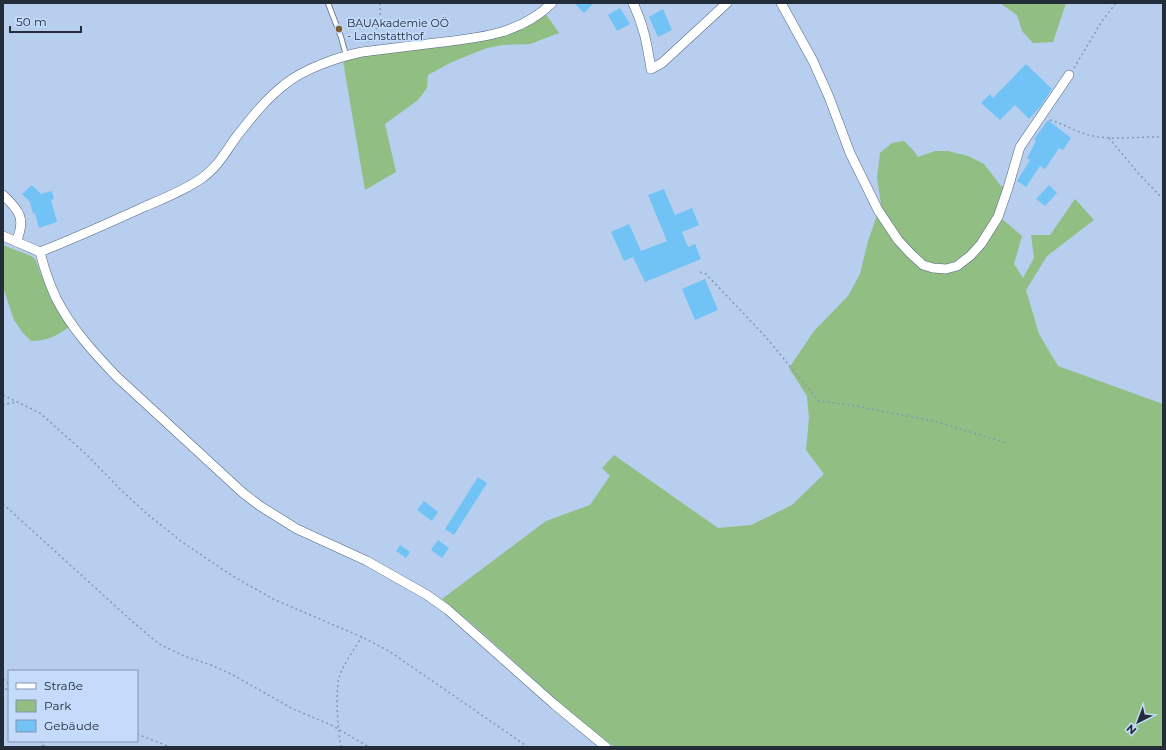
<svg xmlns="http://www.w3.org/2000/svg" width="1166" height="750" font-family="Montserrat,sans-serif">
<rect width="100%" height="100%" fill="#b7ceee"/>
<g fill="#91be82">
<path d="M1000 3H1066L1053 42 1033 43 1022 31 1017 15Z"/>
<path d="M545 13 559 33 530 44 503 45 487 48 452 62 428 75 427 88 418 100 385 124 396 172 365 190 343 61 375 53 503 36 525 28Z"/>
<path d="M904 141 913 150 918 157 935 151H948L968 156 984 164 1001 186H1005L996 214 1022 236 1014 264 1023 278 1034 258 1031 235H1050L1075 199 1094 220 1047 256 1026 290 1039 334 1058 366 1163 404V747H614C553 701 501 646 442 599L546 521 590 505 610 476 602 468 614 455 718 528 751 525 792 505 824 474 806 450 809 418 807 396 789 368 814 331 848 296 860 274 868 241 881 204 877 178 880 153 892 143Z"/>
<path d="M3 245 31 256 35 259 45 284 69 327C56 336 47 341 31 341L23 333 14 320 3 287Z"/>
</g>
<g fill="#71c3f6">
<path d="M574 3H594L584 13Z"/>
<path d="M620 8 630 24 617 31 608 15Z"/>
<path d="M663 9 672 30 658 37 649 17Z"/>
<path d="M1026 64 1052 89 1040 107 1029 119 1015 105 1000 120 981 103 990 94 993 98Z"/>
<path d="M1048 120 1071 138 1063 150 1059 148 1045 169 1040 166 1026 187 1017 181 1030 160 1027 158 1036 141 1034 139Z"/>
<path d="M32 185 41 194 52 191 54 199 51 200 57 222 39 228 35 213 33 214 30 202 22 194Z"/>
<path d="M1049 185 1057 193 1045 206 1036 199Z"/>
<path d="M664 189 675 215 692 208 699 225 682 232 688 247 695 244 701 259 645 282 633 257 624 261 611 232 629 224 641 251 667 241 648 195Z"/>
<path d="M705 279 718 310 695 320 682 289Z"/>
<path d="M478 477 487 483 454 535 445 529Z"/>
<path d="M424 501 438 512 432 521 417 510Z"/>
<path d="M438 540 449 548 442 558 431 550Z"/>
<path d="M400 545 410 552 406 558 396 551Z"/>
</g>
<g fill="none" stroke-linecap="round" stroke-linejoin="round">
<g stroke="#536783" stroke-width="6">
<path id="lane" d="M328 3 341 37 346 55"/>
</g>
<g stroke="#536783" stroke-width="10">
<g id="street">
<path d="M633 3C644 26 647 44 651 69L662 63 727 3"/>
<path d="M781 3 813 61 829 97 850 153 878 210 898 240 911 254 923 265 933 268 946 269 957 266 970 256 981 244 998 217 1008 188 1020 147 1069 75"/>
<path d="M3 195C20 211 26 219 16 242"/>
<path d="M3 236 40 252"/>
<path d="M40 252C44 268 49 283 56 298 71 328 94 353 117 377L243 493 260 506 297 529 367 561 427 595 448 610 555 705 606 747"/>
<path d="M40 252C75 238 111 222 146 206 165 198 185 190 202 178 218 167 226 151 237 136 251 118 266 99 284 85 303 69 338 57 362 52 386 49 411 46 435 43 479 38 519 35 552 3"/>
</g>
</g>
<g stroke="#8698b2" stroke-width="1.5" stroke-dasharray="2 3" stroke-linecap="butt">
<path d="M368 42C379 26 381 23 380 3"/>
<path d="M1074 68 1102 21 1116 3"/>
<path d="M1050 120C1061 123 1071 129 1082 133 1108 142 1136 136 1163 137"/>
<path d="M1109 138 1138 173 1163 199"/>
<path d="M700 272 706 274 764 335 819 401 850 405 933 421 1007 443"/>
<path d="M3 395 40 413 88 456 121 490 146 513 182 542 231 575 273 599 362 637 389 651 528 747"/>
<path d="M3 406 5 404 18 402"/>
<path d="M3 504 134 623 159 644 184 656 211 665 233 675 293 709 331 725 369 747"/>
<path d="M3 679 9 684"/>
<path d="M3 684 9 694"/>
<path d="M137 734 170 747"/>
<path d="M40 741 45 747"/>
<path d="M42 747 43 741"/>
<path d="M341 747C338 732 335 693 339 678 342 666 355 648 362 637"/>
</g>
<use href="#lane" stroke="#fff" stroke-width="4.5"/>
<use href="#street" stroke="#fff" stroke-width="9"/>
</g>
<circle fill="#7c6032" stroke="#c4dbfc" stroke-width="1.5" cx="339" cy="29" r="4"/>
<g text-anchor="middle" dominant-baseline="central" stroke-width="3.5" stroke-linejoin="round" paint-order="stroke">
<g font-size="11" fill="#232c39" stroke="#c4dbfc" text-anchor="start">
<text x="347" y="23">BAUAkademie OÖ<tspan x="347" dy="13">- Lachstatthof</tspan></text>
</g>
</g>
<rect width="1166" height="750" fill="none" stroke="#232c39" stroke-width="8"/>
<rect x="8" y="670" width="130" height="72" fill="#c4dbfc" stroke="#8495ae"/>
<rect x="16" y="683" width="20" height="6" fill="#ffffff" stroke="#8495ae"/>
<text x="44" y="690" font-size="12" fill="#232c39">Straße</text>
<rect x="16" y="700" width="20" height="12" fill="#91be82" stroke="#8495ae"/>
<text x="44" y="710" font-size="12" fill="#232c39">Park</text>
<rect x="16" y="720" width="20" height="12" fill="#71c3f6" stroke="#8495ae"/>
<text x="44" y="730" font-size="12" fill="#232c39">Gebäude</text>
<g transform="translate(1138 722) rotate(222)" stroke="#c4dbfc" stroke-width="3" paint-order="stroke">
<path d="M0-3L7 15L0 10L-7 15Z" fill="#232c39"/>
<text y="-6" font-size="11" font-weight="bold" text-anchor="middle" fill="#232c39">N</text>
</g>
<path d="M10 26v6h71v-6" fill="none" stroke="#232c39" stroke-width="2"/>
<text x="16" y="26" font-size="12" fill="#232c39" stroke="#c4dbfc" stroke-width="3" paint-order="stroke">50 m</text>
</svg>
